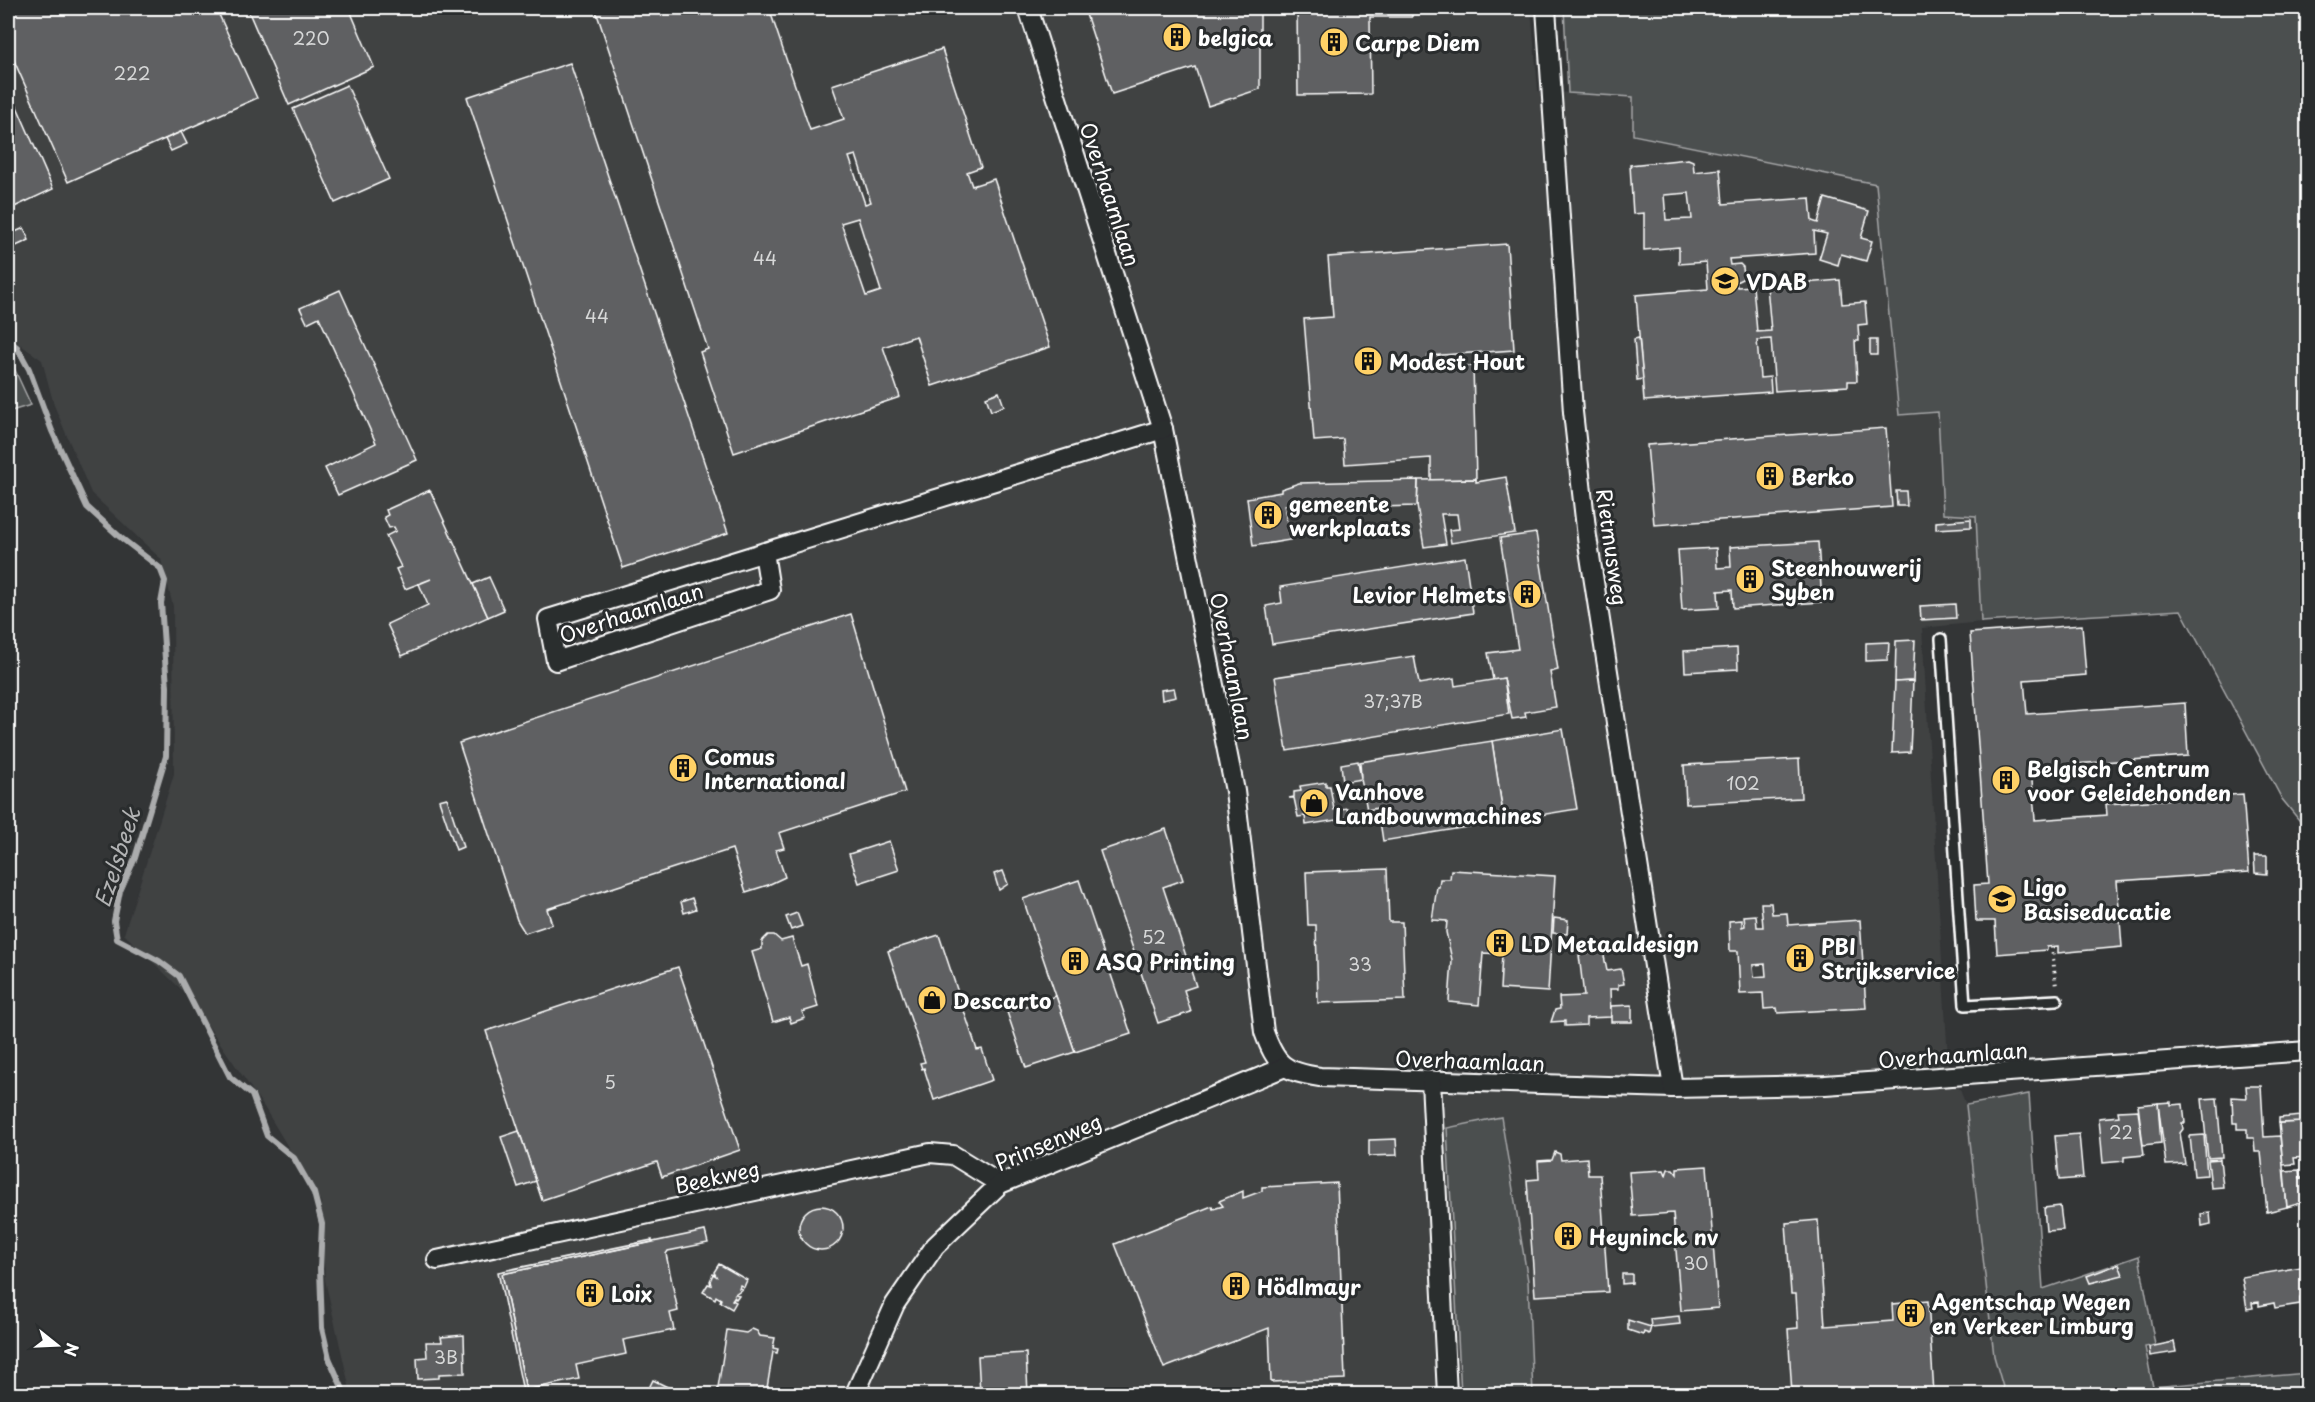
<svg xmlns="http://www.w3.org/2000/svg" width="2315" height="1402" font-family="'Playpen Sans',sans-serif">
<rect width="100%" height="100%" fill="#333536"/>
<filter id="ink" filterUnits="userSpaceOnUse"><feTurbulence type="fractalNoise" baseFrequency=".0167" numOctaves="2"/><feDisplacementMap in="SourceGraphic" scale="12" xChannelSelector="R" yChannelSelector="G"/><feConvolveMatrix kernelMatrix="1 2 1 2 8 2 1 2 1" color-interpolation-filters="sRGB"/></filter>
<g filter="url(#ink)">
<path fill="#404243" d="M8 8H1531L1538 91 1634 97 1633 135 1876 184 1899 414 1938 412 1943 513 1976 516 1981 622 1922 628 1948 1060 1966 1105 1994 1356 2005 1394H351L325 1280 321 1202 264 1107 187 995 124 934 174 774 173 606 161 559 91 493 54 405 42 360 8 336Z"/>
<g fill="#4c4f50" stroke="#a6a7a8" stroke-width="1.5">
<path d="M1564 8H2279L2307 11V830L2282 799 2181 610 1981 622 1976 516 1943 514 1938 412 1899 415 1876 184 1633 135V97L1568 93Z"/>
<path d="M8 355 31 405 8 412Z"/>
<path d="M2029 1094 2043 1289 2139 1256 2155 1345 2145 1347 2153 1387 2307 1373V1394H2005L1994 1356 1966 1105Z"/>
<path d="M1501 1117 1528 1281 1533 1394H1461L1447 1128Z"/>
</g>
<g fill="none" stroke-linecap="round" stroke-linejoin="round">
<path stroke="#abacad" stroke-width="6" d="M8 340 17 347 29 369 52 431 87 507 120 537 160 568 165 581 161 603 167 687 166 756 135 858 120 891 114 921 117 939 159 961 179 976 230 1077 252 1095 267 1136 294 1158 314 1193 322 1224 320 1269 322 1328 329 1358 345 1394"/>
</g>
<g fill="#5f6162" stroke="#fff" stroke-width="1.5" fill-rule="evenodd">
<path d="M8 8H216L257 98 68 182 8 47Z"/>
<path d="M247 8H349L374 67 289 105Z"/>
<path d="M595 8H769L810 130 844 119 832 85 942 49 981 167 967 172 972 186 994 179 1050 347 932 386 916 336 883 347 900 397 734 453 700 352 708 349ZM856 155 871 202 865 204 849 157ZM858 218 881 291 866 296 841 223Z"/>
<path d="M1084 8H1260V89L1208 106 1195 67 1112 94Z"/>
<path d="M1297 8H1412V17H1370L1371 94 1298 95Z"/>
<path d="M570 63 728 533 623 568 467 97Z"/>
<path d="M347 85 389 179 335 203 293 109Z"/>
<path d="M8 86 53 189 8 210Z"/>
<path d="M181 132 187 144 171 151 165 139Z"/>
<path d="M1688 159 1693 161 1694 172 1720 169 1723 204 1810 198 1812 221 1818 223 1825 198 1869 211 1861 238 1872 241 1866 261 1841 254 1838 265 1819 259 1827 234 1814 231 1815 253 1729 259 1730 265 1740 264 1743 267 1744 278 1736 282 1737 287 1753 286 1757 332 1771 331 1767 286 1840 280 1842 304 1865 302 1867 324 1858 325 1859 341H1855L1857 381H1848V386L1775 391 1771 339 1757 340 1760 378 1770 377 1771 392 1644 401 1636 295 1708 289 1706 262 1679 264V247L1644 250V213L1633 214 1630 165ZM1689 193 1692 219 1666 220 1664 195Z"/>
<path d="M24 228 29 240 14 247 8 235Z"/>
<path d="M1507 244 1514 350 1428 356 1429 367 1473 366 1476 479 1431 480V458L1345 464 1343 439 1314 441 1304 319 1333 317 1328 257Z"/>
<path d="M340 290 417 460 338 495 325 468 376 443 319 317 307 323 300 308Z"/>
<path d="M1639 338 1643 379 1637 380 1634 339Z"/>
<rect x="1870" y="340" width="7" height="15"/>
<path d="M999 392 1004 406 991 411 986 397Z"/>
<path d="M1886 428 1892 507 1654 525 1647 445Z"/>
<path d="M1506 477 1515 533 1451 543 1449 530 1459 529 1457 514H1441L1446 544 1424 547 1417 506 1418 480 1476 479V482Z"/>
<path d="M1418 480 1417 506 1300 509V502L1284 505 1290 540 1253 546 1247 498 1281 492V489L1299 483Z"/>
<path d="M430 490 488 617 402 656 387 624 428 605 419 584 431 579 405 589 396 569 401 567 386 536 396 531 394 527 389 528 384 517 388 515 386 510Z"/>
<path d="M1896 491H1906L1907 506H1897Z"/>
<path d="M1971 519V527L1936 529V522Z"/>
<path d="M1536 533 1558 670 1550 672 1556 707 1525 712 1526 717 1512 719 1504 678 1493 680 1488 653 1518 649 1500 538Z"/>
<path d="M1818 542 1822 602 1733 608 1732 590 1718 591 1719 608 1682 610 1678 550 1716 548 1717 568 1731 567 1730 547Z"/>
<path d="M1465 557 1473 613 1272 644 1266 606 1282 603 1280 587Z"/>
<path d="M489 577 504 610 488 617 473 584Z"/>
<path d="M1955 604 1956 618 1921 620 1920 606Z"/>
<path d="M851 614 905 792 779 833 784 848 776 850 785 877 768 885 746 892 732 849 547 909 552 924 525 933 517 920 459 743Z"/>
<path d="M2082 625 2086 675 2024 680 2027 714 2185 703 2188 756 2031 767 2035 820 2107 815 2106 804 2243 794 2249 872 2117 881 2122 947 2058 953V946L2047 947V950L1997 954 1995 921H1976L1974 885 1988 884 1970 633Z"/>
<path d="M1915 640 1913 681 1895 682 1896 641Z"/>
<path d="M1889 642 1888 660 1866 661V643Z"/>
<path d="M1737 648 1738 669 1685 672 1684 651Z"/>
<path d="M1414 656 1419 684 1454 678 1455 686 1504 678 1509 714 1287 751 1275 677Z"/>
<path d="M1913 681 1910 752 1892 753 1895 682Z"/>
<path d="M1174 688 1176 697 1162 700 1161 690Z"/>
<path d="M1563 729 1577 809 1504 821 1492 741Z"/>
<path d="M1492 741 1504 821 1383 841 1378 808 1367 810 1361 779 1343 782 1341 764 1358 761 1361 778 1360 762Z"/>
<path d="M1799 759 1801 798 1686 804 1684 765Z"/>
<path d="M1326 782V786H1330L1334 810 1347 808 1349 818 1306 825 1305 816 1298 817 1294 798H1289L1294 797V792L1301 791 1300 786Z"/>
<path d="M447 798 463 847 456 850 439 800Z"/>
<path d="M1166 829 1183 880 1163 887 1196 986 1184 990 1191 1012 1158 1023 1100 851Z"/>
<path d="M889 841 899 870 859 883 849 854Z"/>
<path d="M2254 856H2267V874L2255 873Z"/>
<path d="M1387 869 1389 922H1402L1405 1000 1318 1003 1316 925H1308L1306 872Z"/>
<path d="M1451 870 1555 876 1548 992 1500 989 1502 954 1483 953 1479 1005 1449 1002 1452 960 1446 932 1447 921 1432 920 1437 887H1439L1440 879H1450Z"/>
<path d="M1003 871 1008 884 999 890 994 874Z"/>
<path d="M1079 880 1131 1034 1075 1052 1023 899Z"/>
<path d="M692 898 696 909 684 913 681 902Z"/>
<path d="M1761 903H1771L1772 914 1787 913 1788 925 1860 920 1866 1008 1778 1013 1777 1008 1764 1009 1763 993 1740 994 1738 951H1730L1729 921 1742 920V927L1745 926 1744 916 1756 915 1757 927H1763ZM1765 964 1766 976 1754 977 1753 965Z"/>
<path d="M797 913 802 926 791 930 786 917Z"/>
<path d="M1554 918 1568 920 1567 934 1553 933Z"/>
<path d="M768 935H774L781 941 792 938 801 966 807 964 818 1007 802 1012 805 1018 791 1023 789 1017 773 1022 752 952 762 949V941Z"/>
<path d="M939 935 977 1050 982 1049 992 1080 934 1100 924 1068 922 1069 920 1063 925 1062 888 951Z"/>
<path d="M1603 951 1607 971 1621 969 1624 984 1618 985V989H1610L1611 1017 1586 1018V1025L1565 1026V1021L1551 1022 1555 1010 1560 1009 1559 997 1584 996 1579 955Z"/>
<path d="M678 967 740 1150 662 1177 657 1162 542 1200 486 1031Z"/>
<path d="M1056 996 1075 1052 1026 1068 1007 1012Z"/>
<path d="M1632 1005V1022H1611V1006Z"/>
<path d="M2246 1086H2261L2264 1137 2280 1136 2287 1207 2267 1212 2261 1152H2255L2254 1138H2247V1129H2237V1123H2233L2232 1097 2247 1098Z"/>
<path d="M2217 1098 2222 1157 2208 1158 2202 1099Z"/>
<path d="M2171 1102V1105L2183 1104 2185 1123H2182L2183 1129 2180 1133 2185 1164 2166 1165 2158 1103Z"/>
<path d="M2158 1103 2161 1143 2143 1145 2138 1105Z"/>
<path d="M2138 1110 2144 1155 2124 1157V1161L2103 1163 2099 1118 2119 1116 2118 1111Z"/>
<path d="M2302 1116H2308V1157L2294 1158 2295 1164 2283 1165 2279 1123 2303 1122Z"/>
<path d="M2302 1116 2303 1122 2279 1123V1118Z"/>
<path d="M519 1131 536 1181 518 1187 501 1137Z"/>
<path d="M2079 1134 2083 1178 2059 1180 2055 1136Z"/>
<path d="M2204 1135 2207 1175 2194 1176 2190 1136Z"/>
<path d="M1396 1139 1397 1155 1369 1156V1140Z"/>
<path d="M1555 1152 1560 1154 1561 1160 1587 1158 1588 1175H1600L1608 1292 1535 1296 1527 1180 1539 1179 1538 1161 1552 1160Z"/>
<path d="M2220 1159 2223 1187 2211 1188 2208 1160Z"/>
<path d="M1707 1166 1718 1308 1681 1311 1673 1213 1633 1216 1629 1172 1664 1170 1666 1175 1668 1169H1673L1677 1174V1168Z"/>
<path d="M2299 1170 2300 1178H2308V1201L2287 1207 2284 1171Z"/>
<path d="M1337 1183 1345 1379 1271 1382 1269 1328 1164 1368 1115 1244 1212 1206 1213 1209 1223 1206 1219 1201 1243 1191V1198L1262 1191V1187Z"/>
<path d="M2060 1206 2063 1230 2046 1231 2044 1208Z"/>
<circle cx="821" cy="1228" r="22"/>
<path d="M2210 1213 2211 1224 2202 1226 2201 1214Z"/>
<path d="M1818 1220 1825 1326 1893 1321 1892 1304 1928 1301 1934 1394H1792L1788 1329 1798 1328 1796 1294H1791L1786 1223Z"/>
<path d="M705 1231 708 1243 668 1251 666 1254 678 1311 670 1313 674 1330 623 1340 626 1354 576 1365 579 1379 526 1390 502 1274Z"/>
<path d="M652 1240V1242L502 1274 526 1390 523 1391 498 1272Z"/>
<path d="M719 1264 747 1280 744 1287 740 1285 739 1288 742 1289 735 1294 739 1295 736 1299 734 1297 732 1300 736 1302 732 1309 720 1302 721 1299 716 1296 715 1299 703 1292 708 1284 711 1285 710 1281 713 1274 716 1276 714 1272Z"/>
<path d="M2119 1264 2123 1275 2090 1283 2087 1276Z"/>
<path d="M2308 1266V1297L2300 1298V1304L2275 1308 2274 1303 2259 1306V1302L2252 1303 2253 1308 2247 1309 2242 1277Z"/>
<path d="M1622 1274H1632V1283L1622 1284Z"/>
<path d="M1679 1316 1680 1324 1651 1327 1650 1319Z"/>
<path d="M1628 1320 1651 1327 1649 1334 1644 1332 1643 1335 1628 1330Z"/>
<path d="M752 1329 757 1331 760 1336 775 1338 773 1348 778 1349 777 1353 773 1352 766 1394H717L727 1330 746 1333Z"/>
<path d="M464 1335 465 1373 439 1374V1378L418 1379 417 1358 427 1357 426 1342H442L441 1337Z"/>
<path d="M2174 1342 2176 1352 2150 1356 2149 1347Z"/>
<path d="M1026 1353 1028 1394H980L978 1356Z"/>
<path d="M653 1380 682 1394H646Z"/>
</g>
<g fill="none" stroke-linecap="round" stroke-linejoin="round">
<g stroke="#fff" stroke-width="14">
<path id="lane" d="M1941 639 1965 1005 2057 1000"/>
</g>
<g stroke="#fff" stroke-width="22">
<g id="street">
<path d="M1028 8 1163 429 1235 791 1264 1032C1276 1065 1284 1072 1320 1077L1673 1088 1825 1085 2308 1051"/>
<path d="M1546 8 1573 412 1587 537 1673 1088"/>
<path d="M764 552 770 590 556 661 548 619 1163 429"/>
<path d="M1431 1081 1447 1394"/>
<path d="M437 1260 930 1153 953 1155 1000 1184"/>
<path d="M855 1394 895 1304 935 1246 1000 1184 1285 1067"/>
</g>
</g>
<path stroke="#fff" stroke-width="4" stroke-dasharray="1.5 4.5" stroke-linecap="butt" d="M2052 947 2056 987"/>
<use href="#lane" stroke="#2a2d2e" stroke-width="9"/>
<use href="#street" stroke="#2a2d2e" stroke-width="18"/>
</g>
</g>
<defs>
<g id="building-disc" transform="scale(1.5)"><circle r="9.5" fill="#ffd166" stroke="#2a2d2e"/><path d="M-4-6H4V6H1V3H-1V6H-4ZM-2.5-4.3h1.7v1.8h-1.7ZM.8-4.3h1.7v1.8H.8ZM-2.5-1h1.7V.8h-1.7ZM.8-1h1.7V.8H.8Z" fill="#111"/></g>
<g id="school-disc" transform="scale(1.5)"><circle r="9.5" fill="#ffd166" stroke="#2a2d2e"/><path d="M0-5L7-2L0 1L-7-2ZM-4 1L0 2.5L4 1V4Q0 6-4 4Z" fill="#111"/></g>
<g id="shop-disc" transform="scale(1.5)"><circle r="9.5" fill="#ffd166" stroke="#2a2d2e"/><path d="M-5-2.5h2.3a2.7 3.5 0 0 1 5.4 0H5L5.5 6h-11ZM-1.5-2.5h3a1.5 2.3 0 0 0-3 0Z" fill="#111"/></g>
<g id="university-disc" transform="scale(1.5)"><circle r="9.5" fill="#ffd166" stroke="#2a2d2e"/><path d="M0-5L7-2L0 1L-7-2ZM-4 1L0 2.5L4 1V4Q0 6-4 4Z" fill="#111"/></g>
</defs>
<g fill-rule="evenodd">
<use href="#building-disc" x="1177" y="37"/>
<use href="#building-disc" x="1334" y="42"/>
<use href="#school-disc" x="1725" y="281"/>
<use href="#building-disc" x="1368" y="361"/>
<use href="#building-disc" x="1770" y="476"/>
<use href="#building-disc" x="1268" y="515"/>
<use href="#building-disc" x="1750" y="579"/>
<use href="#building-disc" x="1527" y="594"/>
<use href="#building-disc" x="683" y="768"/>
<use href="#building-disc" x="2006" y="780"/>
<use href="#shop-disc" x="1314" y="803"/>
<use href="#university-disc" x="2002" y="899"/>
<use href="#building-disc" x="1500" y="943"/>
<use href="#building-disc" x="1800" y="958"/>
<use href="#building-disc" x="1075" y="961"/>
<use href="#shop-disc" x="932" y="1000"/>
<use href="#building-disc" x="1568" y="1236"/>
<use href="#building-disc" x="1236" y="1286"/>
<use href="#building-disc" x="590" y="1293"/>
<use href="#building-disc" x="1911" y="1313"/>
</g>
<g text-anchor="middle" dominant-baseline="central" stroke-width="6" stroke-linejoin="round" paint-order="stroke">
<g font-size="18" fill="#d7d8d8">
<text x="311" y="37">220</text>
<text x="132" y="72">222</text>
<text x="765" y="257">44</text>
<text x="597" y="315">44</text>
<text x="1393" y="700">37;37B</text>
<text x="1743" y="782">102</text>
<text x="1154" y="936">52</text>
<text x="1360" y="963">33</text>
<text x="610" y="1081">5</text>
<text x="2121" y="1131">22</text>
<text x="1696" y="1262">30</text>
<text x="446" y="1356">3B</text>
</g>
<g font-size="21" font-weight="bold" fill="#fff" stroke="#2a2d2e" text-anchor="start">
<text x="1198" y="37">belgica</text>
<text x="1355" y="42">Carpe Diem</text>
<text x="1746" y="281">VDAB</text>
<text x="1389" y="361">Modest Hout</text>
<text x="1791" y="476">Berko</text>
<text x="1289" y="503">gemeente<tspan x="1289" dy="24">werkplaats</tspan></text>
<text x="1771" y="567">Steenhouwerij<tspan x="1771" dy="24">Syben</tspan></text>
<text x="1506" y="594" text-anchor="end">Levior Helmets</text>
<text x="704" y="756">Comus<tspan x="704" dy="24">International</tspan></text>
<text x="2027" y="768">Belgisch Centrum<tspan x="2027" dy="24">voor Geleidehonden</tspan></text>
<text x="1335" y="791">Vanhove<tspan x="1335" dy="24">Landbouwmachines</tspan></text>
<text x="2023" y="887">Ligo<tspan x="2023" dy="24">Basiseducatie</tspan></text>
<text x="1521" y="943">LD Metaaldesign</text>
<text x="1821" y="946">PBI<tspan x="1821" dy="24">Strijkservice</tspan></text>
<text x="1096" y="961">ASQ Printing</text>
<text x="953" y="1000">Descarto</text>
<text x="1589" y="1236">Heyninck nv</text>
<text x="1257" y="1286">Hödlmayr</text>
<text x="611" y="1293">Loix</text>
<text x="1932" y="1301">Agentschap Wegen<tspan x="1932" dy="24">en Verkeer Limburg</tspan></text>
</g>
<g font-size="21" fill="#fff" stroke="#2a2d2e">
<text transform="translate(1111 194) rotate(72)">Overhaamlaan</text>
<text transform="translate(1613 547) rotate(82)">Rietmusweg</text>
<text transform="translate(631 612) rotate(-18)">Overhaamlaan</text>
<text transform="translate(1233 666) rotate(79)">Overhaamlaan</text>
<text transform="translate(1953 1054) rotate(-4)">Overhaamlaan</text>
<text transform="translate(1470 1060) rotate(2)">Overhaamlaan</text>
<text transform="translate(1048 1141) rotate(-23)">Prinsenweg</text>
<text transform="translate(717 1176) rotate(-12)">Beekweg</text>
</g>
<g font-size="22" font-style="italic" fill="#b2b3b4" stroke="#2a2d2e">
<text transform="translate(116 857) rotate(-72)">Ezelsbeek</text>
</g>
</g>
<rect width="2315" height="1402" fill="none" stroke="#2a2d2e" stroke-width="30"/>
<rect x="15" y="15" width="2285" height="1372" fill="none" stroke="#fff" stroke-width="2" filter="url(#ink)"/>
<g transform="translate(57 1345) rotate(108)" stroke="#2a2d2e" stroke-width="4.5" paint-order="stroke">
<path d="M0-4.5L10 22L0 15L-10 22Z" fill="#ffffff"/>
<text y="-9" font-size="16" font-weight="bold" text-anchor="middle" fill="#ffffff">N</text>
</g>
</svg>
